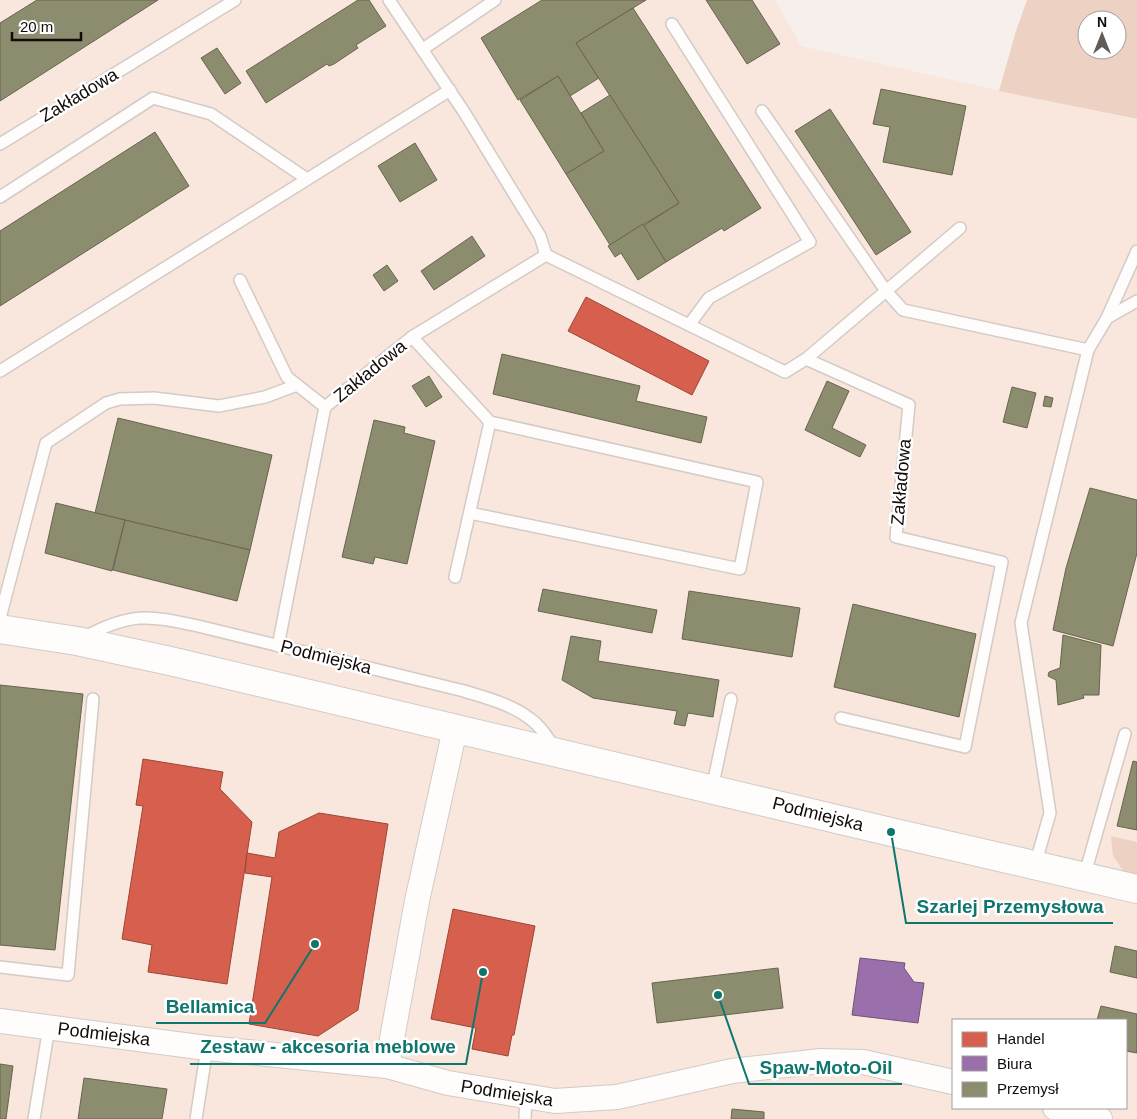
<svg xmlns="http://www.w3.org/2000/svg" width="1137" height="1119" font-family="Arial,sans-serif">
<rect width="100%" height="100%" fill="#f7efeb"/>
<path fill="#f9e6dc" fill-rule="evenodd" d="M0 0H775L801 46 1024 96 1137 120V842L1111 836 1137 876V1119H0ZM953 1020H1126V1108H953Z"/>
<g fill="#edd1c2" fill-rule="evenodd">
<path d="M1027 0H1137V119L999 91 1016 31ZM1087 20H1117V50H1087Z"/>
<path d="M1111 836 1137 842V876L1125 873 1113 856Z"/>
</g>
<g fill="#d6604d" stroke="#9b4638">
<path d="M586 297 709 361 692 395 568 331Z"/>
<path d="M143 759 223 772 220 789 252 822 227 984 148 972 152 945 122 939 143 806 136 805Z"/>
<path d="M319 813 388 824 358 1010 318 1036 249 1024 272 877 245 873 247 853 275 858 279 832Z"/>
<path d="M453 909 535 926 514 1035H512L508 1056 472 1049 476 1028 431 1019Z"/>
</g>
<path fill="#9970ab" stroke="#70527a" d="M860 958 905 963 904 968 914 982 924 983 918 1023 852 1015Z"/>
<g fill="#8c8c6e" stroke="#67654f">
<path d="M37 0H158L0 101V23Z"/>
<path d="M358 0H369L386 26 356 45 358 48 334 64 329 66 327 64 266 103 246 71Z"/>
<path d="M542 0H646L576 43 599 78 570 96 558 76 518 100 481 38Z"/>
<path d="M706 0H752L780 44 747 64Z"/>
<path d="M633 8 761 208 724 231 722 228 666 262 643 226 679 203 576 43Z"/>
<path d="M217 48 241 83 225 94 201 58Z"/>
<path d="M558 76 604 151 566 174 520 100Z"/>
<path d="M881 89 966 106 952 175 883 162 890 127 873 124Z"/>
<path d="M610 95 679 203 610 245 566 174 604 151 581 113Z"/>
<path d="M830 109 911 232 876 255 795 131Z"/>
<path d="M155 132 189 186 0 306V231Z"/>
<path d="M415 143 437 180 400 202 378 166Z"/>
<path d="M643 224 666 262 638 280 621 253 615 257 608 246Z"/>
<path d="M472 236 485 256 434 290 421 271Z"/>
<path d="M387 265 398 281 384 291 373 275Z"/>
<path d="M502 354 640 386 636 401 707 417 701 443 493 394Z"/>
<path d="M429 376 442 397 426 407 412 386Z"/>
<path d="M827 381 849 391 832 428 866 445 860 457 805 430Z"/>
<path d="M1012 387 1036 393 1027 428 1003 422Z"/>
<path d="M1045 396 1053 398 1051 407 1043 406Z"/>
<path d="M118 418 272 455 250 550 95 513Z"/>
<path d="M374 420 405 427 404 433 435 441 407 564 375 557 373 564 342 557Z"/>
<path d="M1090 488 1137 500V553L1113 646 1053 630 1066 568Z"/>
<path d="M56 503 125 520 112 571 45 553Z"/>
<path d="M125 520 250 550 237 601 113 570Z"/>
<path d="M543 589 657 610 652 633 538 611Z"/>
<path d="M689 591 800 608 792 657 682 639Z"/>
<path d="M853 604 976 634 959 717 834 687Z"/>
<path d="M1063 635 1101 645 1099 695H1083L1084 698 1058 705 1056 680 1048 676 1049 672 1060 668Z"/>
<path d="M571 636 601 641 598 661 719 680 713 717 688 713 685 726 674 724 677 711 593 698 562 680Z"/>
<path d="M0 685 83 694 55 950 0 945Z"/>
<path d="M1133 761 1137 762V830L1117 826Z"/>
<path d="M1115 946 1137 951V978L1110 972Z"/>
<path d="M778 968 783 1008 657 1023 652 983Z"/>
<path d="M1101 1006 1137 1014V1053L1126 1051V1020H1097Z"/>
<path d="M0 1064 13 1066 6 1119H0Z"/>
<path d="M84 1078 167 1089 162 1119H78Z"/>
<path d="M732 1109 764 1112V1119H731Z"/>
</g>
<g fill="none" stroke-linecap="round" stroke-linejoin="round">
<g stroke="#d2cbc7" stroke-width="14">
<g id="lane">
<path d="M389 0 464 112 540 236 546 255"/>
<path d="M672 24 810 242 709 298 689 325"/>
<path d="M423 49 495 0"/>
<path d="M762 111 886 291 806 359"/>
<path d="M0 144 235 0"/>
<path d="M0 197 153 98 211 114 307 179"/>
<path d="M960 228 886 291 903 310 1088 350"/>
<path d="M240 280 287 377 325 407"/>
<path d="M1107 318 1137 301"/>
<path d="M412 337 490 422 455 577"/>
<path d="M0 371 450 90"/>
<path d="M470 513 740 569 757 482 490 422"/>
<path d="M0 618 46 443 106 403 120 399 154 398 219 406 265 397 297 385"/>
<path d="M83 638C130 612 148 615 198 626L464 691C486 698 511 704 529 718 540 725 547 737 554 747"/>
<path d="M278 646 325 407 412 337 546 255 785 372 806 359 909 405 896 537 1002 562 965 747 841 718"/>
<path d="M712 789 731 699"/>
<path d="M1035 865 1050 813 1021 623 1088 350 1107 318 1137 251"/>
<path d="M1084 877 1125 734"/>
<path d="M0 967 68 975 93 699"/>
<path d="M34 1119 49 1027"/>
<path d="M196 1119 207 1048"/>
<path d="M525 1119 526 1096"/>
</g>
</g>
<g stroke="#d2cbc7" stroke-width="26">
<g id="street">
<path d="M0 1021 207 1048 387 1066 448 1083 555 1101 617 1097 732 1071 821 1061 863 1062 953 1082"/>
<path d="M387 1066 417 901 455 729"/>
<path d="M1055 1108 1100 1119"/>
</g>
</g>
<g stroke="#d2cbc7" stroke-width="30">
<path id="primary" d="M0 629 77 641 170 661 891 832 1137 889"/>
</g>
<use href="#lane" stroke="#fefdfc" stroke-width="11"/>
<use href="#street" stroke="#fefdfc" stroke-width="24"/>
<use href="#primary" stroke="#fefdfc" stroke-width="28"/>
</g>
<g text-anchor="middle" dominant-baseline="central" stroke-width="5" stroke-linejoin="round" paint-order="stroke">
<g font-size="18" fill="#120b08" stroke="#fff">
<text transform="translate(79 95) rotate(-31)">Zakładowa</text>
<text transform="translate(370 371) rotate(-39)">Zakładowa</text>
<text transform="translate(901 482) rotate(-85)">Zakładowa</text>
<text transform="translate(326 657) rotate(14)">Podmiejska</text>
<text transform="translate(818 814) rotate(14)">Podmiejska</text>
<text transform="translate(104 1034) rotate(7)">Podmiejska</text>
<text transform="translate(507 1093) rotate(9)">Podmiejska</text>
</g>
</g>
<path fill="none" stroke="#0f766e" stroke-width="2" d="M891 832L906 923H1113M315 944L265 1023H156M483 972L466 1064H190M718 995L749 1084H902"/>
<g fill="#0f766e" stroke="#fff" stroke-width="2">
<circle cx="891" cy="832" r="5"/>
<circle cx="315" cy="944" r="5"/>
<circle cx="483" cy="972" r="5"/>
<circle cx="718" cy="995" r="5"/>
</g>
<g font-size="19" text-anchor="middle" font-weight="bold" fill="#0f766e" stroke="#fff" stroke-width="5" stroke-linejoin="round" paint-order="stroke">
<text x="1010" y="913">Szarlej Przemysłowa</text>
<text x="210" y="1013">Bellamica</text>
<text x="328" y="1053">Zestaw - akcesoria meblowe</text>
<text x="826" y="1074">Spaw-Moto-Oil</text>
</g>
<rect x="952" y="1019" width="175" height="90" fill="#ffffff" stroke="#a09d9c"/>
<rect x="962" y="1032" width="25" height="15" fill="#d6604d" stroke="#a09d9c"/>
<text x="997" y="1044" font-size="15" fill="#120b08">Handel</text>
<rect x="962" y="1056" width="25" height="15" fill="#9970ab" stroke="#a09d9c"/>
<text x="997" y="1069" font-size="15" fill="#120b08">Biura</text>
<rect x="962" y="1082" width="25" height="15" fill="#8c8c6e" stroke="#a09d9c"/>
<text x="997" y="1094" font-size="15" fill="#120b08">Przemysł</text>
<g transform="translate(1102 35)"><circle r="24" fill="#ffffff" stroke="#a09d9c"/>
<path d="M0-4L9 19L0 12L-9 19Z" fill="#625b57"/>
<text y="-8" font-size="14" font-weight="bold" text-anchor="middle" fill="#120b08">N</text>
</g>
<path d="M12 32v8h69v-8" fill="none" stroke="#120b08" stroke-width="2.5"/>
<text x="20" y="32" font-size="15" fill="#120b08" stroke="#ffffff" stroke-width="4" paint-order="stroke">20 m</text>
</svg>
